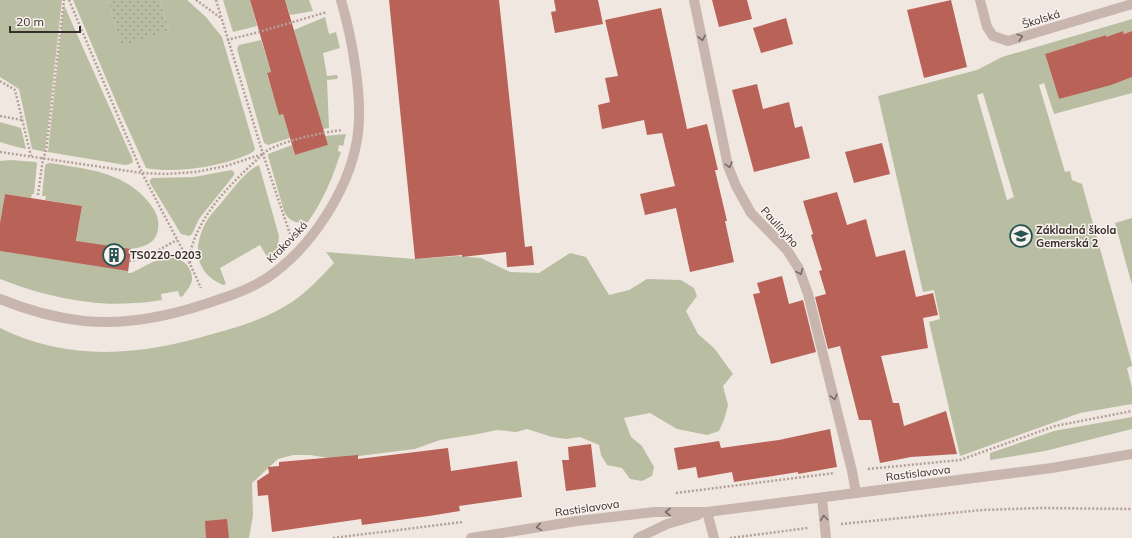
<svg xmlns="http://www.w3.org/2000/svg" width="1132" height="538" font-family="Mulish,sans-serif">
<defs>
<pattern id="park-dots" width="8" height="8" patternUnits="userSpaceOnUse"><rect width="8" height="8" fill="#b9bea3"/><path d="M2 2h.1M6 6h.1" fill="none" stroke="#979b85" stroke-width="1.8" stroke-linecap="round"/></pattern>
</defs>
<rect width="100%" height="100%" fill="#f1e7e1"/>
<g fill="#b9bea3" fill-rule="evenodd">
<path d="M0 0H62L45 152 32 149 19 89 0 77Z"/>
<path d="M73 0H108L121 45 169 31 160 0H187L206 17 222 37 255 149 253 152C227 166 175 174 146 168L117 104Z"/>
<path d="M223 0H250L257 26 233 32Z"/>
<path d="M285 0H309L313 11 290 15Z"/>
<path d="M64 5 132 158 133 162 130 164 125 165 48 152Z"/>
<path d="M325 17 329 34 336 32 340 48 323 53 327 76 337 75 338 77 337 79 327 80 329 128 323 129 294 30Z"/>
<path d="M1132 19V31L1124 34 1123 31 1106 37 1105 35 1085 43 1084 42H1082V44L1075 46 1074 44 1066 49 1065 48 1045 54 1059 99 1132 77V93L1054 114 1044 83 1039 85 1065 172 1070 171 1072 180 1082 184 1132 364V366L1127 368 1132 388V404L1080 413 960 456 929 322 940 319 934 290 923 292 878 96 977 70 1002 57ZM983 93 1014 197 1007 200 977 95Z"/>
<path d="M261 40 271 72 267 74 279 114H283L290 138 268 145 264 143 237 49 239 45Z"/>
<path d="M0 122 21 128 26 149 13 146 0 142Z"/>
<path d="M346 134 343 146 339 145 338 151 341 152C332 179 324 199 308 222 297 224 289 222 284 211L268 156V154L292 145 295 155 328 145 325 136Z"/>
<path d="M11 160 36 162 37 164 34 194H32L31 198 5 194 0 223V161Z"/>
<path d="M50 163C85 169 121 171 146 199 154 208 160 217 158 229 156 244 143 247 131 249L128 273H131C142 268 155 259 168 258 181 256 193 267 192 280 191 286 186 291 183 296L180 297 178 291 161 294 162 300C153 301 144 303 134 303 90 307 41 295 0 279V251L73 262 82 206 45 200 46 196H42L45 166 46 164Z"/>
<path d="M259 165 279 236 277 254 269 260 260 245 220 268 226 284 223 285C197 274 192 251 204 226 209 215 219 206 226 197 236 185 246 171 259 165Z"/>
<path d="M231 170 234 172V175L199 219 192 234 189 236 181 234 150 183V180L152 178 194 177Z"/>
<path d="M1132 218V285L1115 223Z"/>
<path d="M326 252 415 259 457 256 481 258 510 272 539 273 570 253 586 257 609 295 629 290 647 279 681 280 694 288 697 296 686 311 698 334 714 348 733 374 723 386 728 405 724 420 719 431 707 435 677 429 650 413 624 418 631 437 642 446 654 467 652 476 642 481 630 479 622 468 607 465 601 455 599 445 580 437 566 439 552 437 527 429 516 432 497 430 478 434 440 440 415 449 335 459 310 455H293L278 459 252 483 253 515 249 538H0V328C71 363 143 355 216 333 242 326 269 317 292 302 308 291 321 277 334 263Z"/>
<path d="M1132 417V429L1045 451 990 460V453L1054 431Z"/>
</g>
<path fill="url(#park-dots)" d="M108 0H160L169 31 121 46Z"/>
<g fill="#b86258">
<path d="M250 0H285L328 145 295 155 283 114 279 115 267 73 271 72Z"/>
<path d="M389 0H499L525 247 532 246 534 265 507 267 506 252 462 257V255L415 259Z"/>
<path d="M554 0H598L603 24 555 33 551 12 556 11Z"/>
<path d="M712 0H747L752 19 719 27Z"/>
<path d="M951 0 967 67 924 78 907 10Z"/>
<path d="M661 8 687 129 707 124 718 170H715L727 221H725L734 262 690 272 676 208 645 215 640 194 675 186 662 133 647 135 644 120 602 129 598 105 610 102 605 78 618 76 605 20Z"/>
<path d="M786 18 793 44 761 53 753 28Z"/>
<path d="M1123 31 1124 34 1132 31V77L1111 85 1059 99 1045 54 1106 35V37Z"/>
<path d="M757 84 763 109 789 102 795 128 802 126 810 158 754 172 732 90Z"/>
<path d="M882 143 890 174 854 183 845 152Z"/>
<path d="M837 192 847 225 866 219 876 257 905 250 916 297 933 293 938 315 923 318 928 348 881 356 893 403H899L904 426 946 411 957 454 911 457 880 463 871 420H859L840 346 828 349 815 297 826 294 819 271 822 270 811 235 813 234 803 201Z"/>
<path d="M5 194 82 206 76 241 131 249 128 271 0 251V223Z"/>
<path d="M782 276 789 304 803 300 816 352 771 364 753 294 760 293 757 283Z"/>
<path d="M830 429 837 467 798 474V472L734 482 732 472 698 478 696 467 678 470 674 448 719 441 721 448 779 440Z"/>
<path d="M591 444 596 487 566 491 562 460H569L568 447Z"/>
<path d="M448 448 451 471 517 461 522 497 459 506 460 511 429 516 362 525 361 519 272 532 268 495 258 496 257 481 269 473 268 467 279 466V462L358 455V459Z"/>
<path d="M227 519 229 538H206L205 521Z"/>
</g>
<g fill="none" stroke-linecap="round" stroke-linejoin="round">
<g stroke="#b3a098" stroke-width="2.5" stroke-dasharray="2 2" stroke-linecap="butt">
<path d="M69 0 142 173 190 264 201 288"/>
<path d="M196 0 221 18"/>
<path d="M216 0 263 154 290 234"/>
<path d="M227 40 259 32 327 12"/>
<path d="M0 81 15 90 31 156"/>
<path d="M0 116 22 120"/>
<path d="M0 152 142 173 166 174 196 172 226 166 263 154C235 180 204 208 192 246 190 252 190 258 190 264"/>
<path d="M263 154C274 142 325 132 342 130"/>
<path d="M38 195 43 158 46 152 64 0"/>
<path d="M129 261C147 259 161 248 177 240"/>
<path d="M868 469 960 460 1055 426 1132 411"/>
<path d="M676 493 835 473"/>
<path d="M841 524 982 510 1041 508 1132 509"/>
<path d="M333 538 463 522"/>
<path d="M730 538 808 528"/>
</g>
<path stroke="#c8b6ae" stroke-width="10" d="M707 512 714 538"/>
<g stroke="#c8b6ae" stroke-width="10">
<path d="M694 0 728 166 736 186 751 213 787 250 799 269 808 294 852 471 856 493"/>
<path d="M980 0 987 27 993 36 1008 41 1132 4"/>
<path d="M0 299C27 310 55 318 84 321 131 326 179 314 223 298 238 293 253 287 267 278 310 249 348 192 357 140 364 101 352 38 341 0"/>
<path d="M822 498 826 538"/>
</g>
<g stroke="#c8b6ae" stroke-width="10">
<path d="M471 538 577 521 620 516 654 512H707L856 493 1052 468 1132 454"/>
<path d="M638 538 667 524 698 515"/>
</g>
</g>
<defs><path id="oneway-chevron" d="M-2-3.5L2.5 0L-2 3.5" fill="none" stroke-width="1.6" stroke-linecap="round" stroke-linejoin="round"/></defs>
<g stroke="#786b66">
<use href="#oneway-chevron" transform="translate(1020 37) rotate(-17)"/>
<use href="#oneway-chevron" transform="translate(702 38) rotate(78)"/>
<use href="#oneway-chevron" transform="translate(729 165) rotate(74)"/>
<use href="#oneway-chevron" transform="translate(800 272) rotate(67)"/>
<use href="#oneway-chevron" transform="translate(834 397) rotate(76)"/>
<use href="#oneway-chevron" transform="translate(668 512) rotate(-180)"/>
<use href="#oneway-chevron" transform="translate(824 518) rotate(-95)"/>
<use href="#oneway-chevron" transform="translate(539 527) rotate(171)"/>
</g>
<defs>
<g id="school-ring" transform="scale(1.15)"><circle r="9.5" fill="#f9f2ed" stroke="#265451" stroke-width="1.5"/><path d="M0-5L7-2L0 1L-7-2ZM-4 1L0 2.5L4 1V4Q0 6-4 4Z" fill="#265451"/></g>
<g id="building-ring" transform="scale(1.15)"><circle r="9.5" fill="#f9f2ed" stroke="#265451" stroke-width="1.5"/><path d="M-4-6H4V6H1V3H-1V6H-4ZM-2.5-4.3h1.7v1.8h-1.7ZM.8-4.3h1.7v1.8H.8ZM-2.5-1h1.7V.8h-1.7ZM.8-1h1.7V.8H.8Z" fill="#265451"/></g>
</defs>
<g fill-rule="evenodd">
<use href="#school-ring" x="1021" y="236"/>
<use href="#building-ring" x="114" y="255"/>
</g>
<g text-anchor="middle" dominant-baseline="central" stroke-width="3" stroke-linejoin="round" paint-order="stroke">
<g font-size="11" fill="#372e2c" stroke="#f9f2ed">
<text transform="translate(1041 19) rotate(-17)">Školská</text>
<text transform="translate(780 227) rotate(48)">Paulínyho</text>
<text transform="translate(287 242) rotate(-46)">Krakovská</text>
<text transform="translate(918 473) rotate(-7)">Rastislavova</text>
<text transform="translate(587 508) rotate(-8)">Rastislavova</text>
</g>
<g font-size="11" font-weight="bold" fill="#372e2c" stroke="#f9f2ed" text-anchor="start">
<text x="1036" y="230">Základná škola<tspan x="1036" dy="13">Gemerská 2</tspan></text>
<text x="130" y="255">TS0220-0203</text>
</g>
</g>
<path d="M10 26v6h70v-6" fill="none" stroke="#372e2c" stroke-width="2"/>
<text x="16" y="26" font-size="12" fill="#372e2c" stroke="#f9f2ed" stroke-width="3" paint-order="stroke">20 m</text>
</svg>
